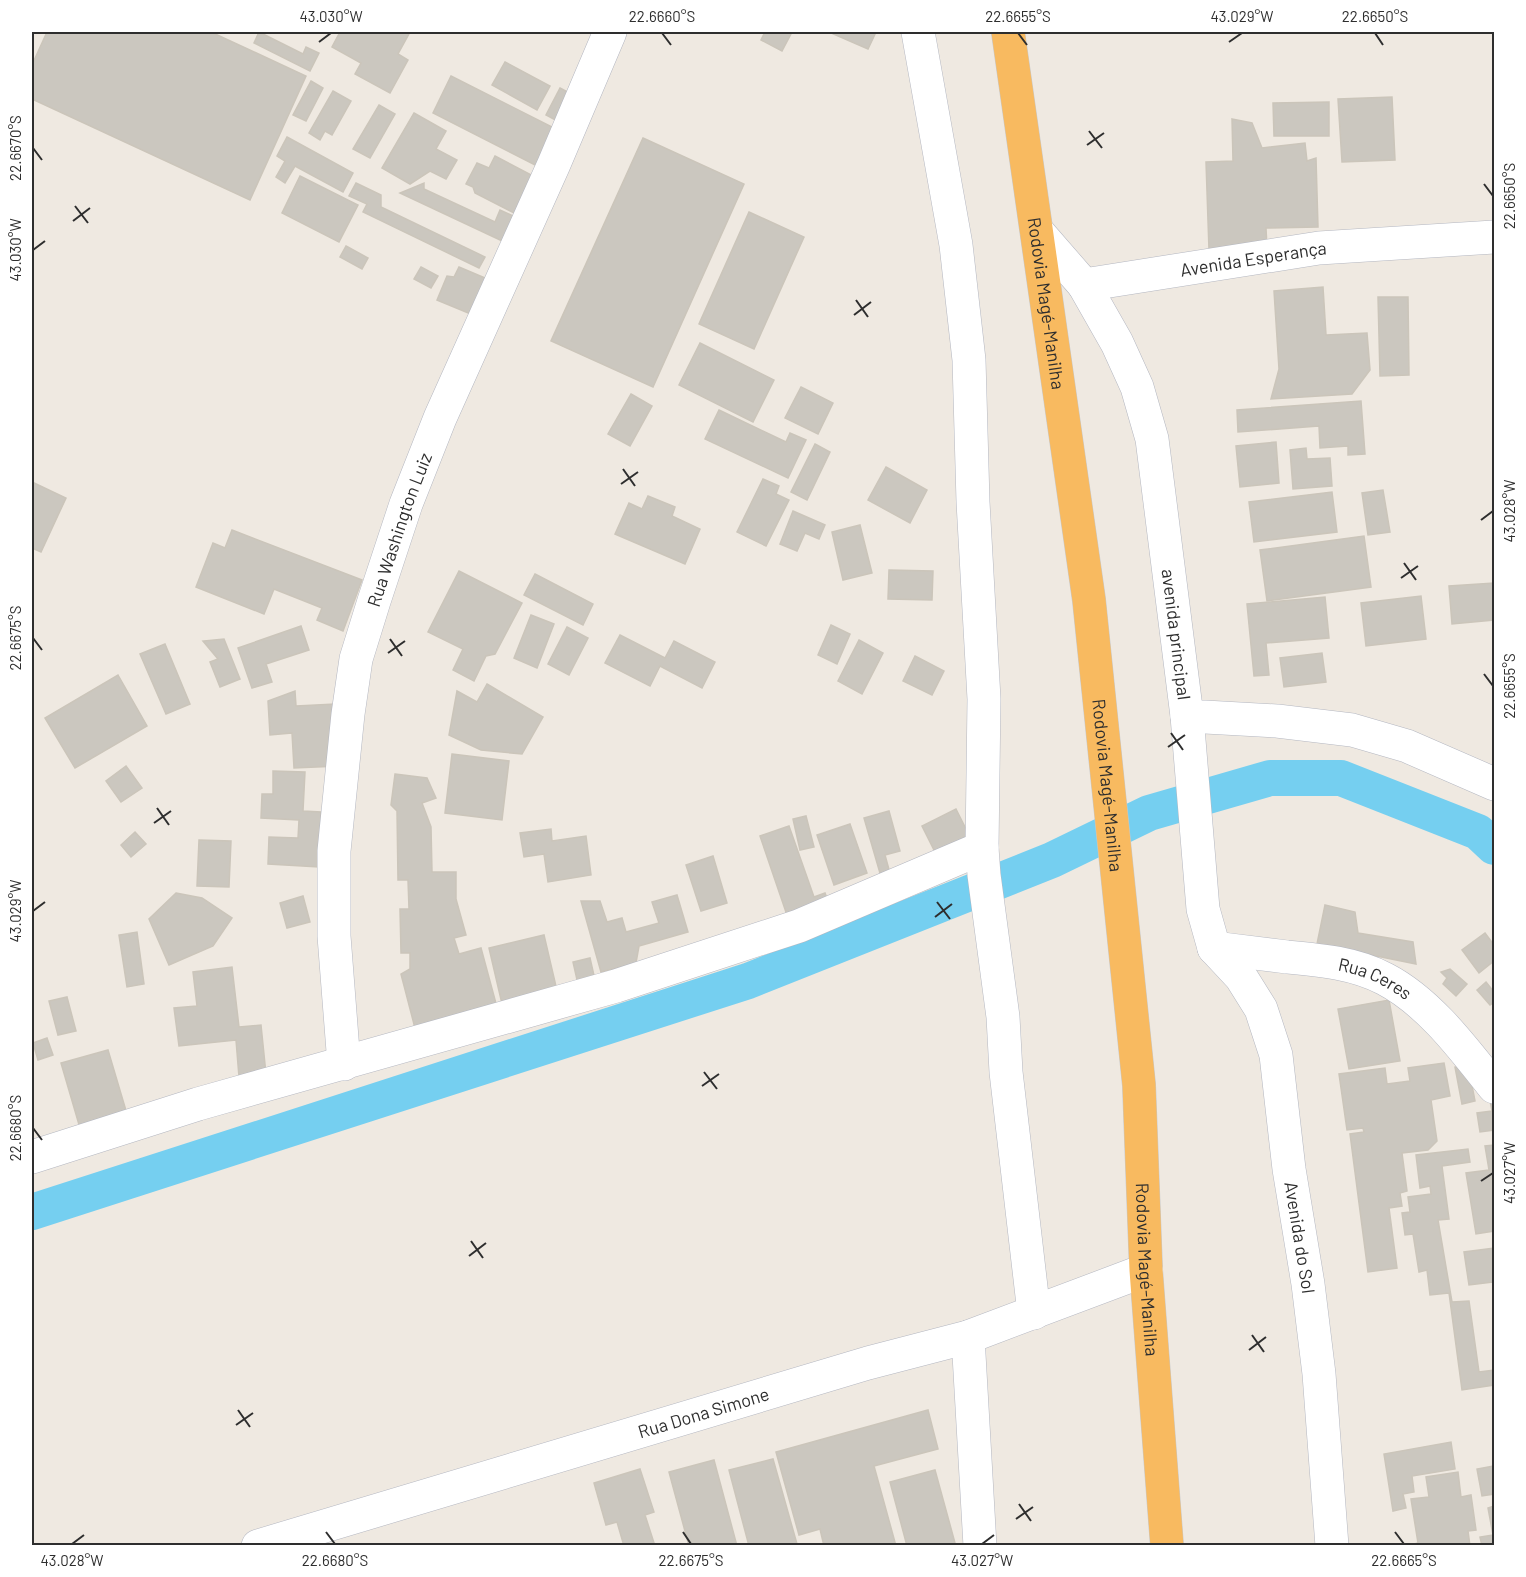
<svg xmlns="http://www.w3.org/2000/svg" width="1526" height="1577" font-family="Barlow,sans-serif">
<rect width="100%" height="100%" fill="#efe9e1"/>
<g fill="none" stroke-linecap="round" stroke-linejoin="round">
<path stroke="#75cff0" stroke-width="36" d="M32 1212 748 981 1052 860 1149 813 1270 778H1341L1478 832 1494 847"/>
</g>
<g fill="#cbc7bf" stroke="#cbc5ba" stroke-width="1.5">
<path d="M47 32H211L306 76 250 200 32 99V65Z"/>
<path d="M259 32 303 54 306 47 319 53 310 71 254 43Z"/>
<path d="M340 32H410L398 54 408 60 390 93 355 74 361 63 332 47Z"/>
<path d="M765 32H792L782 51 761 40Z"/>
<path d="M829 32H876L868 49Z"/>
<path d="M505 62 550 86 537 110 492 85Z"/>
<path d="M451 76 562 132 543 169 433 113Z"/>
<path d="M311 81 323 88 306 121 293 115Z"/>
<path d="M560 88 575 96 561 123 546 115Z"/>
<path d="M333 91 351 101 332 135 325 131 320 140 309 133Z"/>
<path d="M1392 97 1395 160 1342 162 1338 99Z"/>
<path d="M1329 102V136H1274L1273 103Z"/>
<path d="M379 105 395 114 370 158 353 149Z"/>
<path d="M414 113 446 131 436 149 457 160 446 179 430 171 410 184 382 168Z"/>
<path d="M1232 119 1252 123 1262 148 1305 143 1307 161 1316 158 1318 227 1266 228 1267 248 1209 250 1206 162 1233 161Z"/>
<path d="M287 137 353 173 343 192 295 166 285 183 276 177 285 161 277 156Z"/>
<path d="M643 138 744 184 653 387 551 341Z"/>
<path d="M495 156 539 179 520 216 475 193 473 187 466 184 477 163 489 168Z"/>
<path d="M300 176 358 205 339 242 282 213Z"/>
<path d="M356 183 381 195V207L485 257 479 268 363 212 367 204 349 196Z"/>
<path d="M424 183V189L495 222 500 210 524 221 513 246 400 193Z"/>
<path d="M749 212 804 237 754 349 699 324Z"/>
<path d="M346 246 368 258 362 269 340 257Z"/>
<path d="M421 267 438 276 431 288 414 279Z"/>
<path d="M459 267 492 281 478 317 437 300 447 276 454 277Z"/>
<path d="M1323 287 1326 335 1367 333 1370 370 1352 394 1271 399 1279 369 1274 291Z"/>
<path d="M1378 297H1408L1409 375 1380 376Z"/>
<path d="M700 343 774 380 753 422 679 385Z"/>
<path d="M801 387 833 403 818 434 785 418Z"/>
<path d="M631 394 652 406 630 446 608 434Z"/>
<path d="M1361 401 1365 454 1348 455V446L1320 448 1319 426 1238 432 1237 410Z"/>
<path d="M719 410 786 442 790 433 806 440 788 478 705 439Z"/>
<path d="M1276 442 1279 483 1240 487 1236 446Z"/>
<path d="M815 444 830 452 807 500 791 492Z"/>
<path d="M1306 448 1307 459 1330 458 1332 486 1293 489 1290 450Z"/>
<path d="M886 467 927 490 910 523 868 500Z"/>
<path d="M763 479 779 486 776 494 789 500 766 546 737 532Z"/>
<path d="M32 482 66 498 41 552 32 548Z"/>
<path d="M1383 490 1390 532 1368 535 1362 493Z"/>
<path d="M1332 492 1337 532 1254 542 1249 502Z"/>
<path d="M648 496 675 507 672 516 700 529 685 564 615 534 629 503 642 509Z"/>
<path d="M793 511 825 525 819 539 805 533 797 551 780 544Z"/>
<path d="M860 525 872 573 843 580 832 532Z"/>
<path d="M232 530 362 580 343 631 317 620 322 608 274 589 264 614 196 587 213 543 225 548Z"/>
<path d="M1364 536 1371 587 1267 601 1260 550Z"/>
<path d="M889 570 933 571 932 600 888 599Z"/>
<path d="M459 571 522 603 495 654 486 656 474 681 453 670 463 649 428 632Z"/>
<path d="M535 574 593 604 583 625 524 595Z"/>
<path d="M1494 583V620L1452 624 1449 586Z"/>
<path d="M1421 596 1426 639 1366 646 1361 603Z"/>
<path d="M1325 597 1329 638 1266 643 1269 675 1254 676 1247 604Z"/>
<path d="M531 615 554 624 537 668 514 658Z"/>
<path d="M831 625 850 634 837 664 818 655Z"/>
<path d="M301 626 309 650 266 664 272 682 252 688 238 648Z"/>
<path d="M567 627 588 638 569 675 548 664Z"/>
<path d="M620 635 665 658 674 641 715 662 702 688 660 666 650 686 605 663Z"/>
<path d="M224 639 240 679 220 687 210 662 218 659 203 641Z"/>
<path d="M859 640 883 653 862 694 838 681Z"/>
<path d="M165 644 190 704 166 714 140 654Z"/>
<path d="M1322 653 1326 682 1284 687 1280 658Z"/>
<path d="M915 656 944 671 932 695 903 681Z"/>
<path d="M118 675 147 726 75 768 45 718Z"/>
<path d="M487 684 543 717 522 754 481 750 449 735 457 691 477 702Z"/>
<path d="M295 691 296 706 335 704 339 766 294 768 292 733 270 735 268 701Z"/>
<path d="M452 754 509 761 502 820 445 813Z"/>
<path d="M126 766 142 788 121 802 106 781Z"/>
<path d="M273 771 305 772 303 811 321 812 319 867 268 864 269 837 298 838 299 820 261 818 262 794H273Z"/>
<path d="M395 774 427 778 436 798 422 803 431 827 432 872H456V899L466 935 454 938 459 954 481 948 498 1011 416 1032 401 974 410 969V953H401L400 909H409L408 880H398L397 811 391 805Z"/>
<path d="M956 809 973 843 939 860 922 826Z"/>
<path d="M889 811 900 851 885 855 891 877 882 880 864 818Z"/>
<path d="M806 816 814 847 800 850 793 819Z"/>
<path d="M850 824 867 873 834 885 817 835Z"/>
<path d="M789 826 814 897 825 893 829 904 788 918 760 836Z"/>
<path d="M551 829 552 841 586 836 591 875 548 882 544 854 524 857 520 833Z"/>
<path d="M135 832 146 844 131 857 121 845Z"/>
<path d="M199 840 231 841 229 887 197 886Z"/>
<path d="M713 856 727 903 701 911 686 865Z"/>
<path d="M176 893 202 898 232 918 213 946 169 965 149 919Z"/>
<path d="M677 895 688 932 639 946 636 963 601 972 581 901H600L607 922 622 918 626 932 659 923 652 902Z"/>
<path d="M303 896 310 922 287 928 280 903Z"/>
<path d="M1325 905 1355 912 1358 933 1413 942 1416 964 1317 944Z"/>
<path d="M137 932 144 984 127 987 119 935Z"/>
<path d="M1485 933 1494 945V961L1479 973 1462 950Z"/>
<path d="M544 935 558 995 503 1008 489 948Z"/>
<path d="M590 958 595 980 578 984 573 962Z"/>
<path d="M232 967 239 1027 261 1025 266 1074 239 1077 236 1040 179 1046 174 1008 197 1006 193 972Z"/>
<path d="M1450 969 1467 984 1456 996 1443 984 1447 978 1441 972Z"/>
<path d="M1486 982 1494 992V1002L1490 1005 1477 990Z"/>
<path d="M67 997 76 1031 58 1035 49 1001Z"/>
<path d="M1389 1000 1400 1061 1349 1069 1338 1009Z"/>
<path d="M47 1038 53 1055 38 1060 33 1043Z"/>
<path d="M108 1050 127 1114 80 1128 61 1063Z"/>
<path d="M1444 1063 1450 1096 1431 1100 1437 1141 1428 1150 1402 1153 1407 1191 1400 1193 1402 1206 1389 1208 1397 1268 1368 1272 1350 1134 1364 1132 1363 1128 1347 1130 1339 1074 1385 1068 1387 1084 1410 1081 1408 1068Z"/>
<path d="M1468 1065 1475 1101 1462 1104 1455 1067Z"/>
<path d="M1490 1100H1494V1130L1480 1132 1477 1113 1492 1111Z"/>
<path d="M1494 1145V1231L1476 1234 1466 1173 1489 1170 1485 1146Z"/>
<path d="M1468 1149 1470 1162 1442 1166 1449 1219 1438 1220 1452 1302 1469 1301 1479 1372 1494 1370V1385L1462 1390 1449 1293 1430 1295 1427 1270 1419 1272 1413 1234 1405 1235 1402 1213 1410 1212 1408 1197 1431 1194 1430 1186 1420 1188 1416 1155Z"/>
<path d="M1494 1248V1290L1493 1282 1469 1285 1464 1252Z"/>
<path d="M928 1410 938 1449 874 1466 896 1546H824L820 1529 799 1535 776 1452Z"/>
<path d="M1451 1442 1455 1469 1412 1476 1414 1492 1403 1494 1406 1508 1393 1511 1384 1454Z"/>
<path d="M773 1459 797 1544 811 1546H749L729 1470Z"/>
<path d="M714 1460 737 1546H689L669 1472Z"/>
<path d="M1494 1466V1494L1482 1496 1477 1469Z"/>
<path d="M640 1469 654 1512 645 1515 655 1546H624L617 1522 606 1525 594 1483Z"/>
<path d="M935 1470 955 1543 948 1546H907L890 1482Z"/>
<path d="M1458 1472 1461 1497 1471 1495 1476 1530 1468 1531 1470 1546H1407L1418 1543 1411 1499 1429 1497 1426 1477Z"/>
<path d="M1494 1506V1546H1482L1480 1537 1493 1535 1488 1508Z"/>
</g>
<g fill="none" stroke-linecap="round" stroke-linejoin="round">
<g stroke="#b4b7c1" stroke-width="34">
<g id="minor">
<path id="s1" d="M1037 231 1084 285 1319 248 1494 237"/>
<path id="s2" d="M1084 285 1117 343 1137 387 1152 439 1187 716 1277 721 1352 730 1407 746 1494 784"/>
<path id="s3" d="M1187 716 1203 909 1214 948 1241 977 1261 1009 1276 1055 1289 1169 1308 1284 1319 1374 1332 1546"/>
<path d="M982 848 984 875 1003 1017 1006 1072 1034 1313"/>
<path id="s4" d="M1214 948C1239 951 1263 954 1287 957 1320 960 1355 963 1385 979 1429 1002 1463 1048 1494 1087"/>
<path id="s5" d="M344 1064 334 936V851L348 714 356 659 374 601 406 504 440 418 554 164 610 32"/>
<path d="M32 1157 198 1104 616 986 799 926 982 848 984 699 973 502 969 360 956 245 918 32"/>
<path d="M968 1337 980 1546"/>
<path id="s6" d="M258 1546 868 1363 968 1337 1146 1270"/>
</g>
</g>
<g stroke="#c9c9c9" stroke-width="34">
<g id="trunk">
<path id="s7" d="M1008 32 1089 600 1139 1085 1146 1270 1167 1546"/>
</g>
</g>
<use href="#minor" stroke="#fff" stroke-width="33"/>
<use href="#trunk" stroke="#f8ba60" stroke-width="33"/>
</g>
<path fill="none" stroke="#2e2e2e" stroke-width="2" d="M662 33 671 45M1018 33 1027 45M1375 33 1383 45M319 42 331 33M1229 42 1242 33M1089 131 1102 148M1087 145 1104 133M33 148 42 160M1484 184 1493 196M75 206 88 223M73 221 90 208M33 250 45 241M856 300 868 317M854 315 871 302M623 469 635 486M621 484 638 472M1481 520 1493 511M1404 563 1416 580M1401 578 1418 566M33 638 42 650M390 639 402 656M388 653 405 641M1484 674 1493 686M1171 733 1183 750M1168 747 1185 735M157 808 169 825M154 823 171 811M937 902 950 919M33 911 45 902M935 917 952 904M704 1072 717 1089M702 1086 719 1074M33 1128 42 1140M1481 1181 1493 1173M471 1241 483 1258M469 1256 486 1243M1252 1335 1264 1352M1249 1350 1266 1337M238 1410 250 1427M236 1425 253 1413M1019 1504 1031 1521M1016 1519 1033 1507M326 1532 335 1544M683 1532 691 1544M1395 1532 1404 1544M72 1544 84 1535M982 1544 994 1535"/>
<g text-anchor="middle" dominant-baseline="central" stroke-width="6" stroke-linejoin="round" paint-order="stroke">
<g font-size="18" fill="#2e2e2e" stroke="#fff">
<text stroke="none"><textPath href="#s1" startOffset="243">Avenida Esperança</textPath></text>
<text stroke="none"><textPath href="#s7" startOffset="274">Rodovia Magé-Manilha</textPath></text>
<text stroke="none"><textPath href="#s5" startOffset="543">Rua Washington Luiz</textPath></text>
<text stroke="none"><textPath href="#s2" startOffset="366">avenida principal</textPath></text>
<text stroke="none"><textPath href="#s7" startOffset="760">Rodovia Magé-Manilha</textPath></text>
<text stroke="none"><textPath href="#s4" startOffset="165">Rua Ceres</textPath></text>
<text stroke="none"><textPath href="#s3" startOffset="544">Avenida do Sol</textPath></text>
<text stroke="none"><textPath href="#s7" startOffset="1246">Rodovia Magé-Manilha</textPath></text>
<text stroke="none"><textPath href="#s6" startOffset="465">Rua Dona Simone</textPath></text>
</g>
</g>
<rect width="1526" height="1577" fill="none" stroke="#ffffff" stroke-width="66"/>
<rect x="33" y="33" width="1460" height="1511" fill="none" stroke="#2e2e2e" stroke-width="2"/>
<g font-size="15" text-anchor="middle" fill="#2e2e2e">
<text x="331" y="22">43.030°W</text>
<text x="662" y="22">22.6660°S</text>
<text x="1018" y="22">22.6655°S</text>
<text x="1242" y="22">43.029°W</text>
<text x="1375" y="22">22.6650°S</text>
<text transform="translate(16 148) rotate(-90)" y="5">22.6670°S</text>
<text transform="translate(1510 196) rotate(-90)" y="5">22.6650°S</text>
<text transform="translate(16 250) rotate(-90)" y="5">43.030°W</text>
<text transform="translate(1510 511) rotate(-90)" y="5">43.028°W</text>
<text transform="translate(16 638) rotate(-90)" y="5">22.6675°S</text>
<text transform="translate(1510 686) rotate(-90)" y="5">22.6655°S</text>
<text transform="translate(16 911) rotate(-90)" y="5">43.029°W</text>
<text transform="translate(16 1128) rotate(-90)" y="5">22.6680°S</text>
<text transform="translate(1510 1173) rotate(-90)" y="5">43.027°W</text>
<text x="72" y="1566">43.028°W</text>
<text x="335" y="1566">22.6680°S</text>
<text x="691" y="1566">22.6675°S</text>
<text x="982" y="1566">43.027°W</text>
<text x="1404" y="1566">22.6665°S</text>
</g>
</svg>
